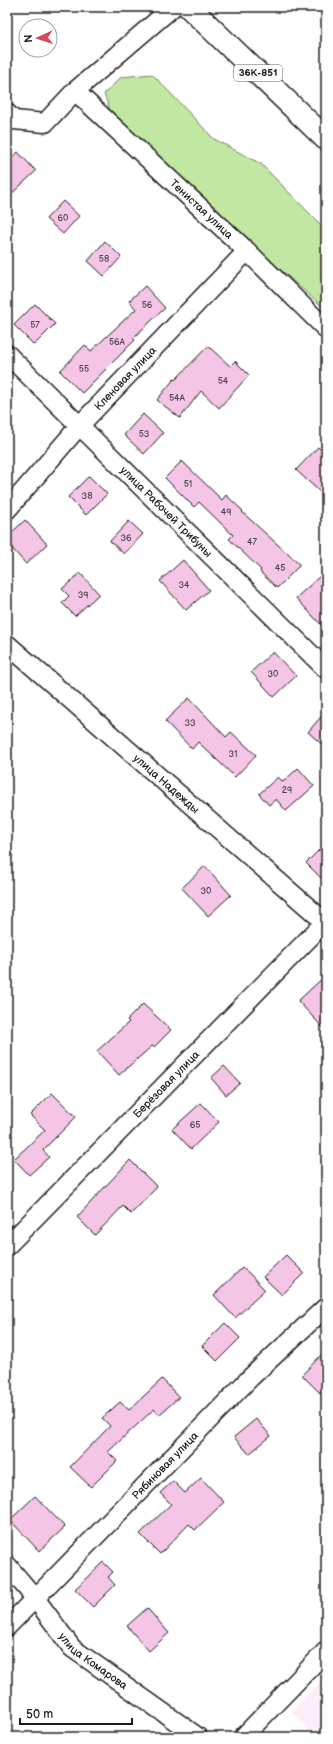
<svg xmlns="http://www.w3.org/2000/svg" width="333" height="1744" font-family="'Balsamiq Sans',sans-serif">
<rect width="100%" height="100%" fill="#fff"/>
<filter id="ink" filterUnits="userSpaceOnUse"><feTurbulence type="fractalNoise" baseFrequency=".025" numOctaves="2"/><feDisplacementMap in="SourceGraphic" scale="8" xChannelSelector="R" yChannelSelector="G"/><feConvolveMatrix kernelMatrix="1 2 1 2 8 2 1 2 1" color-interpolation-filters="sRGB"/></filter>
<g filter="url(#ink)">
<path fill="#fceef8" d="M326 1677V1737H316L291 1712Z"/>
<path fill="#c1e7a2" stroke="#6e825f" d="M152 74 214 139 261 164 326 230V310L144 148 113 118 104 94 121 77Z"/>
<g fill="#f5c5e6" stroke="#1c1c1c">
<path d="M18 152 36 171 7 198V162Z"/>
<path d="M63 201 79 216 63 234 46 219Z"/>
<path d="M105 241 121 257 104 276 88 261Z"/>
<path d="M145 286 165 308 133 338 135 340 82 393 60 371 85 345 91 351 136 309 129 301Z"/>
<path d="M35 304 55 324 34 345 14 325Z"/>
<path d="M208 346 230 366 235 361 249 375 219 408 201 391 180 418 157 400 174 379 175 380Z"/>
<path d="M143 414 163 433 144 454 124 435Z"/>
<path d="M318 447 326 455V485L320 492 296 470Z"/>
<path d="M182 461 222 500 226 495 243 511 242 512 300 565 277 588 260 572 261 570 229 539 233 535 199 502 194 507 165 478Z"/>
<path d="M89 476 107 494 86 515 68 497Z"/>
<path d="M25 520 47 544 26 564 7 543V537Z"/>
<path d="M129 521 143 534 124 554 110 541Z"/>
<path d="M183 560 209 590 186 610 160 581Z"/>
<path d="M80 573 99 594 75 616 62 603 69 596 62 589Z"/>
<path d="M320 576 326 583V630L296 598Z"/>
<path d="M273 652 296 676 274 697 251 672Z"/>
<path d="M189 698 226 737 231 732 256 755 235 777 198 742 192 749 165 721Z"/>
<path d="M326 711V748L308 732Z"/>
<path d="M298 768 314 786 286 811 276 799 269 805 259 794 278 777 283 782Z"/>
<path d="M326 843V883L306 863Z"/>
<path d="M205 866 231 895 208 916 182 888Z"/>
<path d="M326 975V1031L298 1001Z"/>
<path d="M143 1004 171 1030 154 1047 152 1046 119 1075 97 1051 129 1022 127 1020Z"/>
<path d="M224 1066 240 1083 226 1095 211 1078Z"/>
<path d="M52 1093 76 1117 43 1150 49 1157 29 1175 14 1159 45 1130 30 1115Z"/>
<path d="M201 1103 219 1122 191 1149 172 1129Z"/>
<path d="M130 1160 157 1187 131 1214 123 1206 95 1235 77 1217Z"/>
<path d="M286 1255 304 1273 282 1295 263 1277Z"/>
<path d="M243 1267 265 1290 235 1318 214 1295Z"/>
<path d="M225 1323 240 1338 217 1361 202 1346Z"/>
<path d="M326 1350V1386L320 1393 302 1375Z"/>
<path d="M162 1379 179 1397 159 1415 154 1409 108 1452 117 1461 91 1487 70 1467 110 1426 102 1418 120 1402 129 1410Z"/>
<path d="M256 1419 271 1436 249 1454 234 1437Z"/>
<path d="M201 1478 224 1502 195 1530 189 1524 160 1554 140 1534 171 1504 160 1493 173 1481 185 1493Z"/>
<path d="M35 1496 65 1527 39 1551 10 1520Z"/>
<path d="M103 1562 113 1572 108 1577 115 1585 93 1607 75 1589Z"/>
<path d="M147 1608 169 1633 149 1651 127 1626Z"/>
</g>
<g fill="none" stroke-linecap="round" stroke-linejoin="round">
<g stroke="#1c1c1c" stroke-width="21">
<g id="street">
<path id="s1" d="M75 91 247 251 326 329"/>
<path d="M7 113 14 120 45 123 75 91 173 7"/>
<path id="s2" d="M7 354 326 669"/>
<path id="s3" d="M7 510 80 425 247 251"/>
<path id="s4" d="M7 644 326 923"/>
<path id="s5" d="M7 1246 325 922"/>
<path id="s6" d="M7 1565 35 1598 72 1648 198 1737"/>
<path id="s7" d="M7 1627 251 1377 326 1307"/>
<path d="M243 1737 326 1651"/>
</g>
</g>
<g stroke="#1c1c1c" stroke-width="25">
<path id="primary" d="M189 7 326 139"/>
</g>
<use href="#street" stroke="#fff" stroke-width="18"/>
<use href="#primary" stroke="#fff" stroke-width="22"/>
</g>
</g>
<g text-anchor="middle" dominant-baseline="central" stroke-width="4" stroke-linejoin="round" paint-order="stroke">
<g font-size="9" fill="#52464e">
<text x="63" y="218">60</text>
<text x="104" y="259">58</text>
<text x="147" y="305">56</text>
<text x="35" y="325">57</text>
<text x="117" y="342">56А</text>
<text x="84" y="369">55</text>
<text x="223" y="381">54</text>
<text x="177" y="398">54А</text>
<text x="144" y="434">53</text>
<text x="188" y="484">51</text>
<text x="87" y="496">38</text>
<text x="226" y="512">49</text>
<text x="126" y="538">36</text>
<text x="252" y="542">47</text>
<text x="280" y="568">45</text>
<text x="184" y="585">34</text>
<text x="83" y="595">39</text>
<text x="273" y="674">30</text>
<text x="190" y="723">33</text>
<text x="233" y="754">31</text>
<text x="287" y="790">29</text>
<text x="206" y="891">30</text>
<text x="195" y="1125">65</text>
</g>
<rect fill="#fff" stroke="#606060" stroke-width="1" x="234" y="65" width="48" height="16" rx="3"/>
<g font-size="10" font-weight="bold" fill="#1c1c1c">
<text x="258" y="73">36К-851</text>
</g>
<g font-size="11" fill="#1c1c1c" stroke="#fff">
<text stroke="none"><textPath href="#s1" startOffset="173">Тенистая улица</textPath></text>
<text stroke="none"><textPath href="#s3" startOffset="177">Кленовая улица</textPath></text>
<text stroke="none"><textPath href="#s2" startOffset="224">улица Рабочей Трибуны</textPath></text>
<text stroke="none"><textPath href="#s4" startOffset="212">улица Надежды</textPath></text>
<text stroke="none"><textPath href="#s5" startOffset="227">Берёзовая улица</textPath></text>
<text stroke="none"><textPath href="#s7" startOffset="226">Рябиновая улица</textPath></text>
<text stroke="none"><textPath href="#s6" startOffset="130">улица Комарова</textPath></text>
</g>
</g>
<rect width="333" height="1744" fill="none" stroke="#fff" stroke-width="24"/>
<rect x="12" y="12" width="309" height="1720" fill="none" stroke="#1c1c1c" stroke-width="1.5" filter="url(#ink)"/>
<g transform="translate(38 38) rotate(267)"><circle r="19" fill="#ffffff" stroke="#a4a4a4"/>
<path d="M0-3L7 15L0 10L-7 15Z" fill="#d1495b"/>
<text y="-6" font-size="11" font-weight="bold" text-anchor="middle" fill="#1c1c1c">N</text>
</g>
<path d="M20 1718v6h112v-6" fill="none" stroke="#1c1c1c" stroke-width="2"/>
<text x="26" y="1718" font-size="12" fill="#1c1c1c" stroke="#ffffff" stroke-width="3" paint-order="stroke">50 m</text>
</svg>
